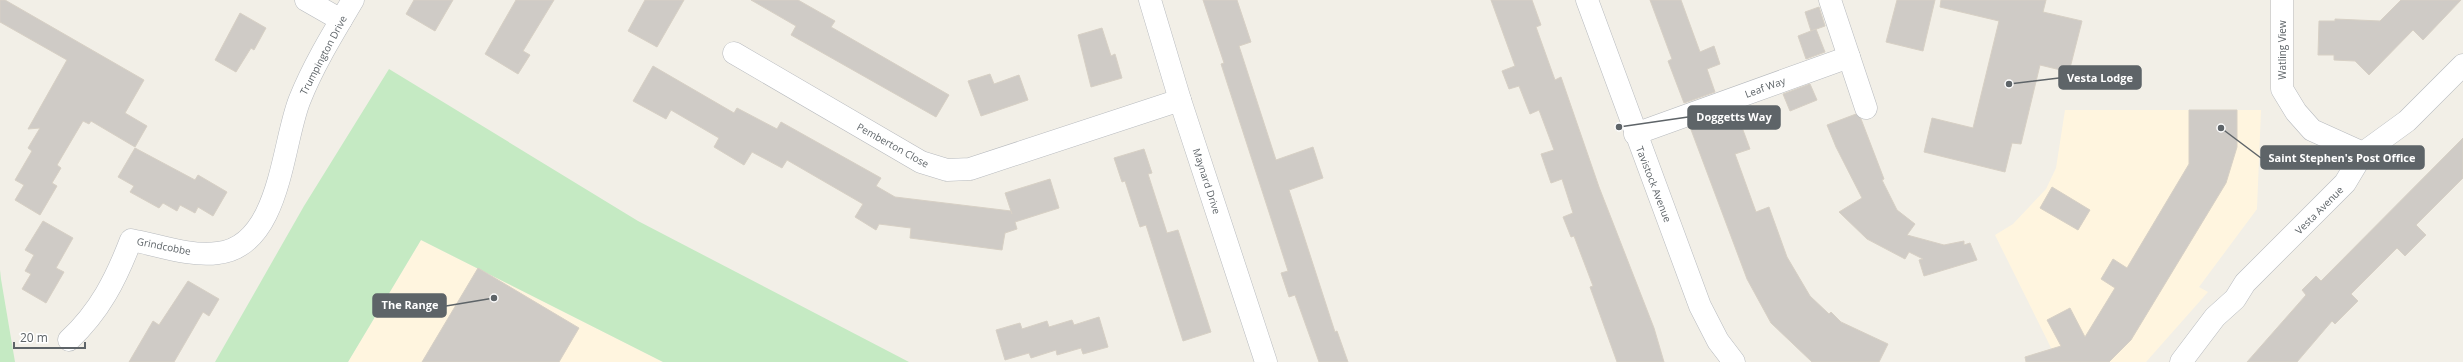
<svg xmlns="http://www.w3.org/2000/svg" width="2463" height="362" font-family="'Open Sans',sans-serif">
<rect width="100%" height="100%" fill="#f2efe7"/>
<g fill="#fff5df">
<path d="M2065 110H2261L2257 209 2199 287 2208 292 2146 362H2058L1995 235 2013 224 2046 189 2056 168Z"/>
<path d="M421 240 663 362H348Z"/>
</g>
<g fill="#c5eac3">
<path d="M389 69 638 221 909 362H663L421 240 348 362H215L304 206Z"/>
<path d="M0 270 1 279 15 362H0Z"/>
</g>
<g fill="#cfcbc6" stroke="#d7d0c5">
<path d="M0 0H5L144 80 125 113 147 126 135 147 91 121 89 124 83 121 57 165 61 168 52 183 57 186 40 215 15 200 24 185 15 180 32 151 28 148 40 128 28 129 67 60 0 22Z"/>
<path d="M414 0H453L435 31 406 14Z"/>
<path d="M516 0H554L523 51 530 55 518 74 485 54Z"/>
<path d="M645 0H684L657 47 628 31Z"/>
<path d="M751 0H798L835 21 831 27 949 95 936 117 791 35 796 26Z"/>
<path d="M1203 0H1237L1251 42 1239 46 1276 160 1313 147 1323 178 1289 190 1335 332 1337 331 1348 362H1319L1295 295 1289 297 1281 273 1288 271 1221 64 1224 63Z"/>
<path d="M1491 0H1532L1541 25 1536 27 1555 80 1561 77 1599 187 1654 328 1664 362H1617L1590 287 1593 286 1574 236 1571 237 1563 217 1573 213 1562 179 1551 183 1541 154 1554 150 1539 110 1530 114 1519 86 1509 89 1502 71 1515 66Z"/>
<path d="M1650 0H1681L1700 52 1714 46 1720 64 1707 69 1715 92 1684 103 1668 61 1672 59Z"/>
<path d="M1897 0H1935L1923 51 1886 42Z"/>
<path d="M1941 0H2046L2043 12 2082 21 2069 72 2040 65 2021 144 2012 143 2005 172 1924 152 1932 118 1973 128 1999 21 1940 7Z"/>
<path d="M2401 0H2461L2423 40 2413 30 2369 75 2355 61 2334 60V55H2318L2319 21H2335V19L2380 21Z"/>
<path d="M1819 7 1825 26 1811 31 1805 12Z"/>
<path d="M240 13 266 28 254 50 251 48 236 72 215 60Z"/>
<path d="M1102 28 1111 56 1115 54 1122 78 1091 87 1078 35Z"/>
<path d="M1816 29 1825 52 1806 59 1798 36Z"/>
<path d="M653 66 734 113 737 108 777 129 781 122 881 178 876 186 895 197 1011 211 1012 214 1005 193 1050 179 1059 208 1015 222 1017 229 1005 233 1002 250 910 238 911 228 879 224 876 230 855 217 863 204 787 160 782 168 752 152 744 165 714 147 719 138 671 110 666 119 633 101Z"/>
<path d="M990 74 994 84 1019 75 1028 100 981 116 968 81Z"/>
<path d="M1810 84 1817 100 1790 111 1783 94Z"/>
<path d="M2189 110H2237V147L2226 183 2131 340 2109 362H2026L2025 357 2061 346 2047 320 2070 308 2085 337 2115 288 2101 279 2113 259 2127 268 2189 164Z"/>
<path d="M1736 111 1750 149 1735 154 1756 212 1769 207 1787 257 1810 296 1829 314 1831 312 1841 322 1888 344 1879 362H1812L1771 323 1747 279 1690 127Z"/>
<path d="M1856 114 1861 119 1884 179 1882 180 1897 210 1915 224 1907 235 1944 245 1964 241V245L1970 243 1977 260 1924 276 1919 260 1923 259 1909 252 1905 259 1867 239 1839 212 1862 198 1836 147 1827 125Z"/>
<path d="M2463 138V178L2416 225 2426 235 2405 256 2397 248 2351 294 2358 301 2335 324 2332 321 2297 362H2247L2306 295 2302 290 2316 276 2321 281Z"/>
<path d="M135 148 195 180 198 175 227 192 213 216 198 207 195 213 180 205 177 211 163 203 159 208 130 192 134 186 118 177Z"/>
<path d="M1144 149 1152 173 1148 174 1167 233 1178 230 1211 332 1183 341 1146 225 1140 227 1125 181 1122 182 1114 158Z"/>
<path d="M2052 187 2090 210 2078 230 2040 208Z"/>
<path d="M43 221 73 238 56 268 64 272 46 303 22 289 31 274 25 271 34 255 25 250Z"/>
<path d="M478 268 579 328 559 362H422Z"/>
<path d="M188 281 219 299 209 316 203 312 174 362H129L153 321 159 325Z"/>
<path d="M1099 317 1108 347 1083 354 1081 348 1057 355 1056 350 1031 358 1029 353 1005 360 996 330 1020 323 1022 329 1047 321 1049 327 1072 320 1074 325Z"/>
</g>
<g fill="none" stroke-linecap="round" stroke-linejoin="round">
<g stroke="#b7babe" stroke-width="23">
<g id="street">
<path d="M306 0 341 20"/>
<path d="M1150 0 1180 100 1266 362"/>
<path d="M1587 0 1700 306 1718 341 1734 362"/>
<path d="M1830 0 1866 108"/>
<path d="M2282 0V89L2296 112 2312 130 2363 153"/>
<path d="M734 53 921 162 947 170 970 169 1180 100"/>
<path d="M1635 134 1849 57"/>
<path d="M69 340C100 311 116 279 131 240 158 245 190 257 218 253 281 246 282 142 300 99 314 64 334 32 353 0"/>
<path d="M2181 362 2215 317 2235 299 2245 283 2345 183 2363 153 2407 121 2463 65"/>
</g>
</g>
<use href="#street" stroke="#fff" stroke-width="22"/>
</g>
<g text-anchor="middle" dominant-baseline="central" stroke-width="3" stroke-linejoin="round" paint-order="stroke">
<g font-size="10" fill="#5e6468" stroke="#fff">
<text transform="translate(2282 50) rotate(-90)">Watling View</text>
<text transform="translate(323 55) rotate(-62)">Trumpington Drive</text>
<text transform="translate(1765 87) rotate(-20)">Leaf Way</text>
<text transform="translate(893 145) rotate(29)">Pemberton Close</text>
<text transform="translate(1207 181) rotate(72)">Maynard Drive</text>
<text transform="translate(1654 184) rotate(69)">Tavistock Avenue</text>
<text transform="translate(2319 210) rotate(-45)">Vesta Avenue</text>
<text transform="translate(164 246) rotate(11)">Grindcobbe</text>
</g>
</g>
<path fill="none" stroke="#5e6468" stroke-width="1.5" d="M2009 84L2059 78M1619 127L1688 117M2221 128L2261 158M494 298L446 306"/>
<g fill="#5e6468" stroke="#fff" stroke-width="1.5">
<circle cx="2009" cy="84" r="4"/>
<circle cx="1619" cy="127" r="4"/>
<circle cx="2221" cy="128" r="4"/>
<circle cx="494" cy="298" r="4"/>
</g>
<g fill="#5e6468" stroke="#5e6468" stroke-width="1.5">
<rect x="2059" y="66" width="82" height="23" rx="4"/>
<rect x="1688" y="106" width="92" height="23" rx="4"/>
<rect x="2261" y="146" width="163" height="23" rx="4"/>
<rect x="373" y="294" width="73" height="23" rx="4"/>
</g>
<g font-size="11" text-anchor="middle" font-weight="bold" fill="#fff">
<text x="2100" y="82">Vesta Lodge</text>
<text x="1734" y="121">Doggetts Way</text>
<text x="2342" y="162">Saint Stephen's Post Office</text>
<text x="410" y="309">The Range</text>
</g>
<path d="M14 342v6h71v-6" fill="none" stroke="#5e6468" stroke-width="2"/>
<text x="20" y="342" font-size="12" fill="#5e6468" stroke="#ffffff" stroke-width="3" paint-order="stroke">20 m</text>
</svg>
